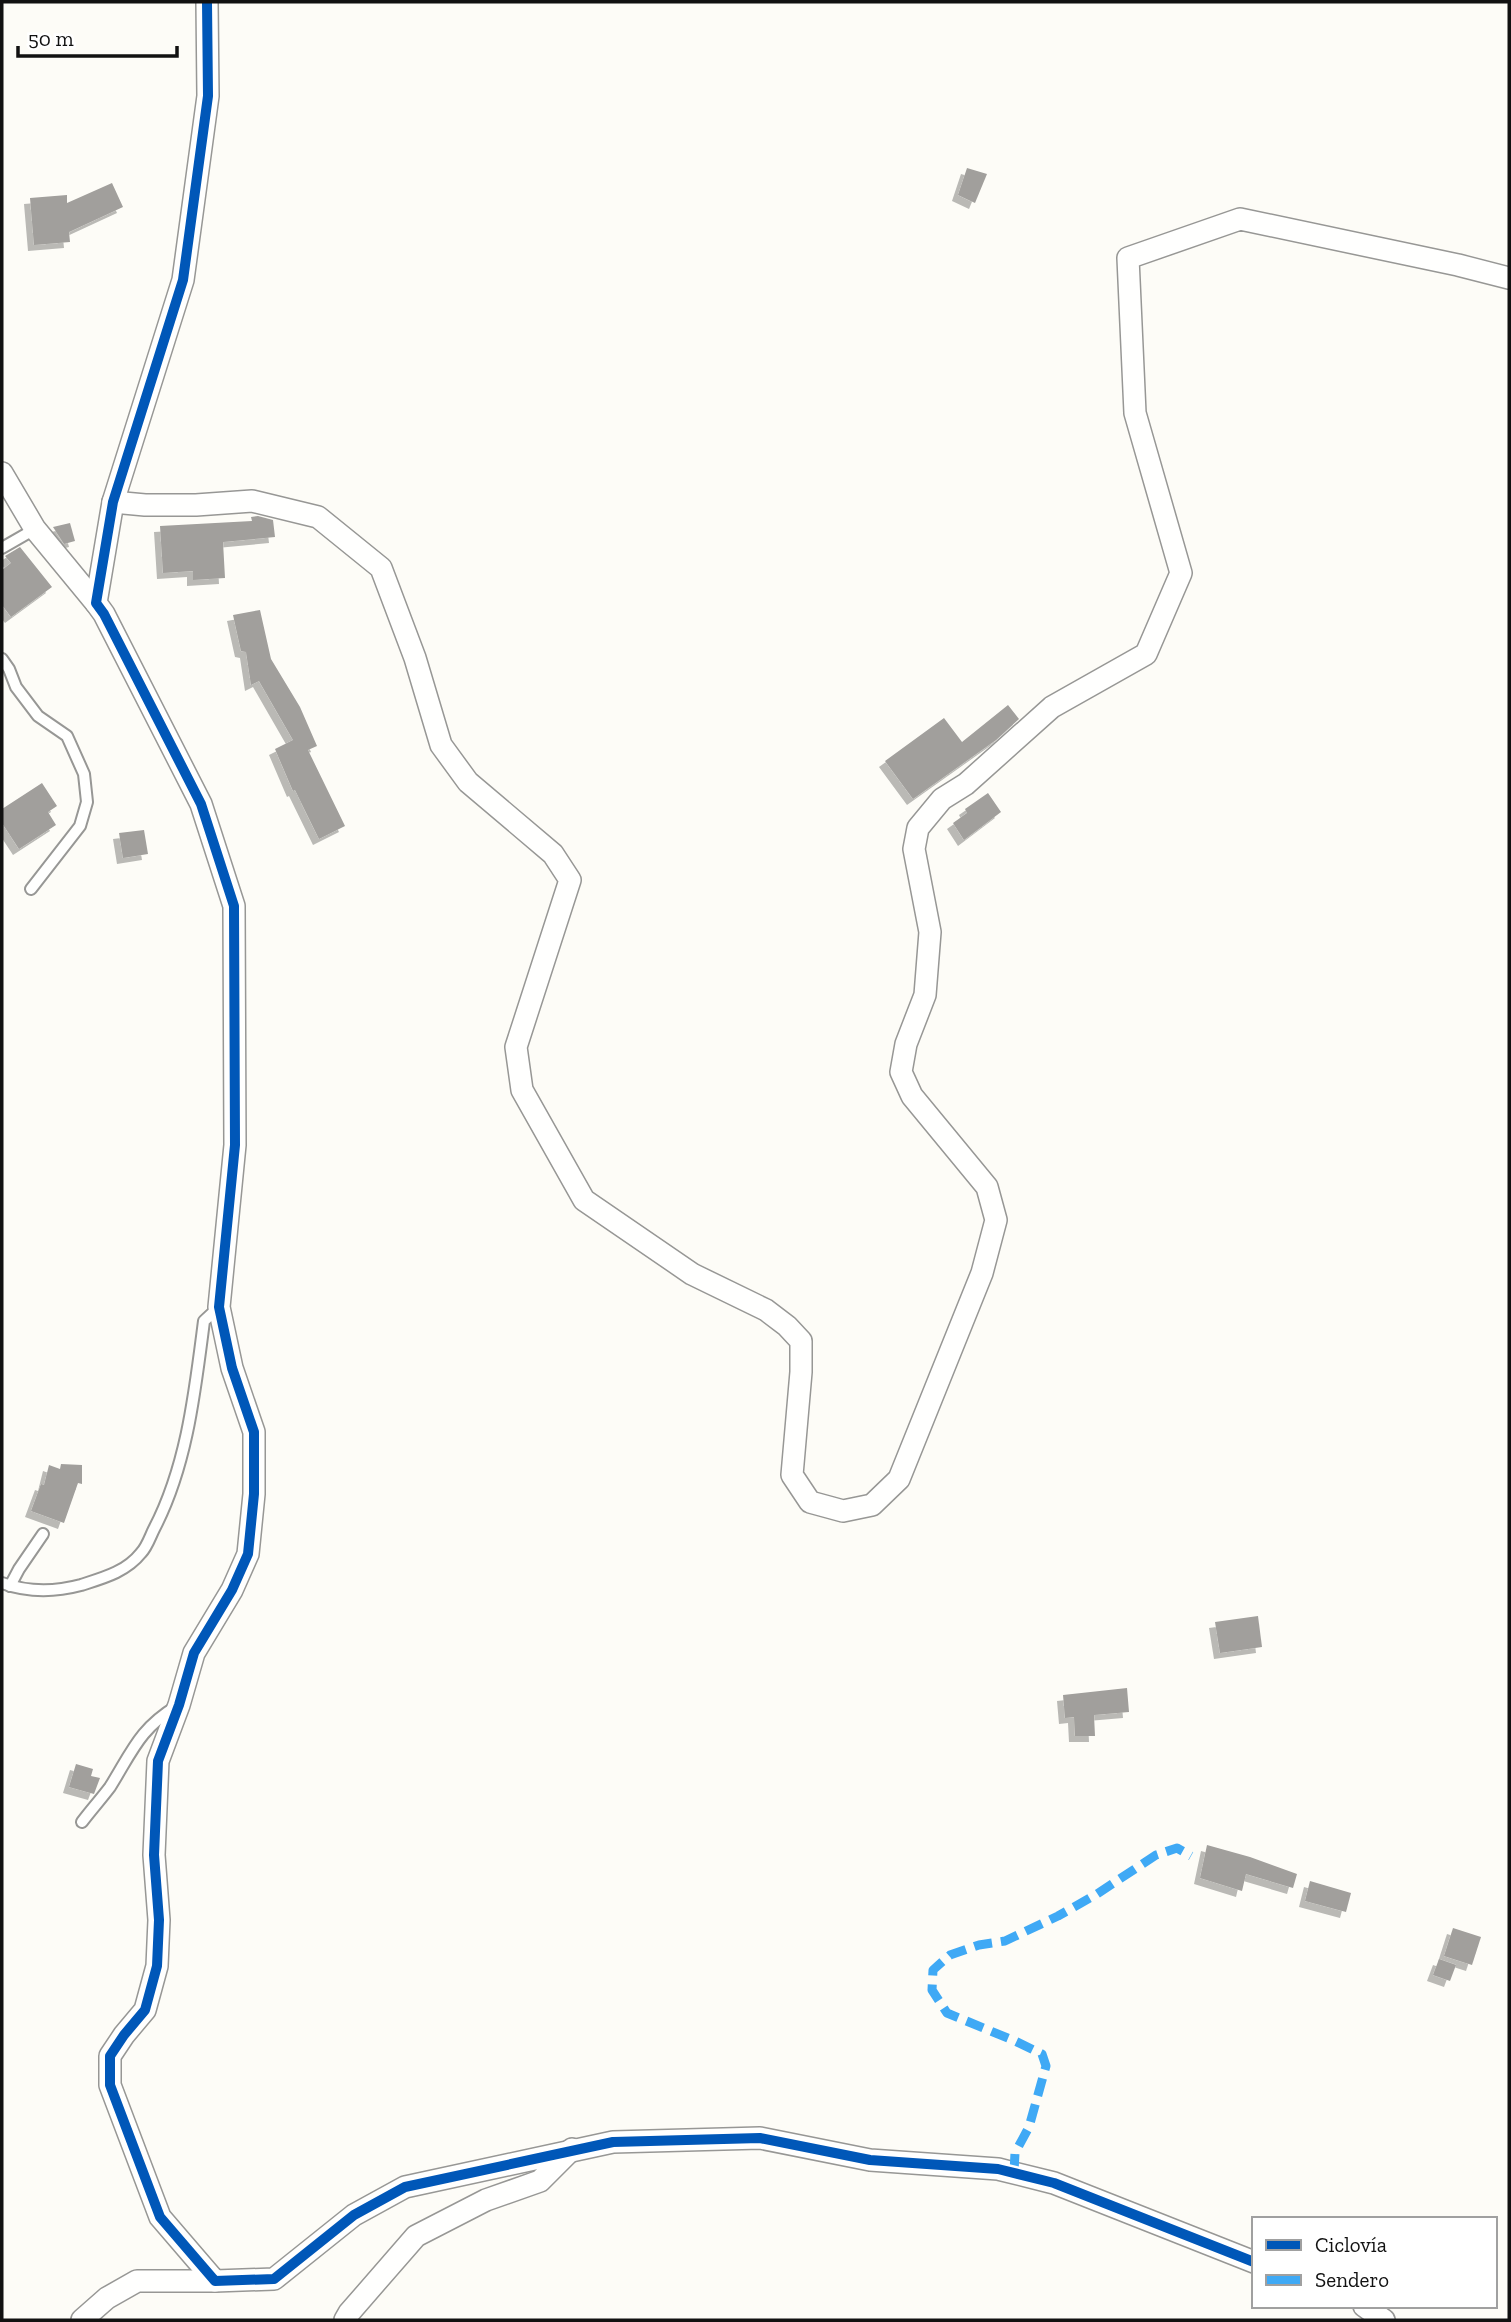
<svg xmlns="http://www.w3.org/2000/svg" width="1511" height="2322" font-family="'Zilla Slab',serif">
<defs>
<filter id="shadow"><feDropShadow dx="-6" dy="6" stdDeviation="0" flood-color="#0004"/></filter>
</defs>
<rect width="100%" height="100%" fill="#fdfcf7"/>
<g fill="#a19f9c" filter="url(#shadow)">
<path d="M967 168 987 174 975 203 958 195Z"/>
<path d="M112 183 123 207 69 232 70 242 34 245 30 198 67 195V203Z"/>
<path d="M258 516 273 520 275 537 223 542 225 578 193 580V571L163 573 160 526 252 521 251 517Z"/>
<path d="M70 523 75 541 64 544 53 527Z"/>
<path d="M20 547 52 587 11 617 2 605V570L11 563 5 556Z"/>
<path d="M260 610 271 659 300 707 317 746 308 750 345 826 319 839 295 790 293 791 275 749 293 740 259 681 251 685 246 652 241 651 233 615Z"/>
<path d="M1008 705 1019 719 996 740 913 799 885 761 944 718 962 742Z"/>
<path d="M42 783 57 806 48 812 56 825 19 849 2 823V809Z"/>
<path d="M988 793 1001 812 964 840 953 823 967 813 965 809Z"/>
<path d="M144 830 148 854 123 858 119 833Z"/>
<path d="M61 1464 82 1465V1484L78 1483 64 1523 31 1511 41 1484 44 1485 49 1465 60 1469Z"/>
<path d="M1258 1616 1262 1647 1220 1653 1215 1622Z"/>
<path d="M1127 1688 1129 1712 1094 1715 1095 1736H1075L1074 1717 1065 1718 1063 1695Z"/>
<path d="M76 1764 93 1769 91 1776 100 1778 94 1794 69 1787Z"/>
<path d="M1207 1845 1250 1857 1297 1874 1293 1888 1246 1874 1242 1891 1200 1878Z"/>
<path d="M1310 1881 1351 1893 1346 1912 1305 1901Z"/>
<path d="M1453 1928 1481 1937 1472 1965 1444 1956Z"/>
<path d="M1439 1959 1456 1965 1450 1981 1433 1975Z"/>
</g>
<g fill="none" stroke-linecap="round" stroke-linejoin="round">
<g stroke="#979795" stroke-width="14">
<g id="lane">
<path d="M2 548 35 529"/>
<path d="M2 659 9 669 16 687 38 716 67 736 84 774 87 802 80 826 31 889"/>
<path d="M2 1583C27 1592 55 1592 81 1585 103 1578 126 1572 141 1553 147 1547 150 1537 154 1529 187 1466 195 1391 204 1321L219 1307"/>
<path d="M10 1586 19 1569 43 1534"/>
<path d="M82 1822C91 1810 101 1799 110 1787 132 1752 139 1729 177 1706"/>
</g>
</g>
<g stroke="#979795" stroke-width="24">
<g id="street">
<path d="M207 2 208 96 183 280 113 502 96 603 104 614 201 804 234 906 235 1145 219 1307 232 1368 254 1432V1494L248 1554 232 1590 194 1653 179 1705 158 1761 154 1855 159 1920 157 1966 145 2010 124 2035 110 2056V2085L160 2217 215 2281 274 2279 354 2215 405 2187 613 2142 760 2138 870 2160 998 2169 1054 2183 1254 2262"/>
<path d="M2 473 35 529 96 603"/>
<path d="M113 502 145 505H196L252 501 318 517 381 568 415 658 441 745 468 782 553 854 570 880 516 1047 522 1090 584 1200 692 1274 766 1310 787 1326 801 1341V1372L792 1475 810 1502 843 1511 872 1505 899 1479 982 1273 996 1220 987 1187 912 1096 901 1072 906 1044 925 995 930 932 914 849 918 828 942 799 966 784 1052 707 1146 654 1181 573 1135 413 1128 258 1240 219 1458 265 1509 278"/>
<path d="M1364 2306 1384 2320"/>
<path d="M82 2320 107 2298 137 2281H215"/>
<path d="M345 2320 349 2313 416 2236 486 2200 540 2181 572 2149"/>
</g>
</g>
<use href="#lane" stroke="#fffffe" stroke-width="10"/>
<use href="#street" stroke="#fffffe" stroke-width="21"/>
<path stroke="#3fa9f5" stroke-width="9" stroke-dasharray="18 9" stroke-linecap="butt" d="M1014 2172 1015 2153 1029 2127 1046 2066 1042 2054 1015 2041 947 2013 932 1990 933 1970 950 1955 979 1945 1005 1941 1058 1916 1097 1894 1156 1855 1177 1848 1191 1856"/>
<g stroke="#fff" stroke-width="15">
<path id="cycleway" d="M207 2 208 96 183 280 113 502 96 603 104 614 201 804 234 906 235 1145 219 1307 232 1368 254 1432V1494L248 1554 232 1590 194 1653 179 1705 158 1761 154 1855 159 1920 157 1966 145 2010 124 2035 110 2056V2085L160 2217 215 2281 274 2279 354 2215 405 2187 613 2142 760 2138 870 2160 998 2169 1054 2183 1254 2262"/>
</g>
<use href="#cycleway" stroke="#0057b8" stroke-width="10"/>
</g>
<rect width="1511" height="2322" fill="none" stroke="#111111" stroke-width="7"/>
<rect x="1252" y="2217" width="245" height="91" fill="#ffffff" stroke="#a0a0a0" stroke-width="2"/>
<rect x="1266" y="2240" width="35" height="10" fill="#0057b8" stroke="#a0a0a0" stroke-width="2"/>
<text x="1315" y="2252" font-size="21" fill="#111111">Ciclovía</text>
<rect x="1266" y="2275" width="35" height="10" fill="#3fa9f5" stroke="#a0a0a0" stroke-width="2"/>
<text x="1315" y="2287" font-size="21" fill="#111111">Sendero</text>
<path d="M18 46v10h159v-10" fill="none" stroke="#111111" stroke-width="3.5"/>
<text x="28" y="46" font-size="21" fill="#111111" stroke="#ffffff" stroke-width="5" paint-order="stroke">50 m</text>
</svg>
